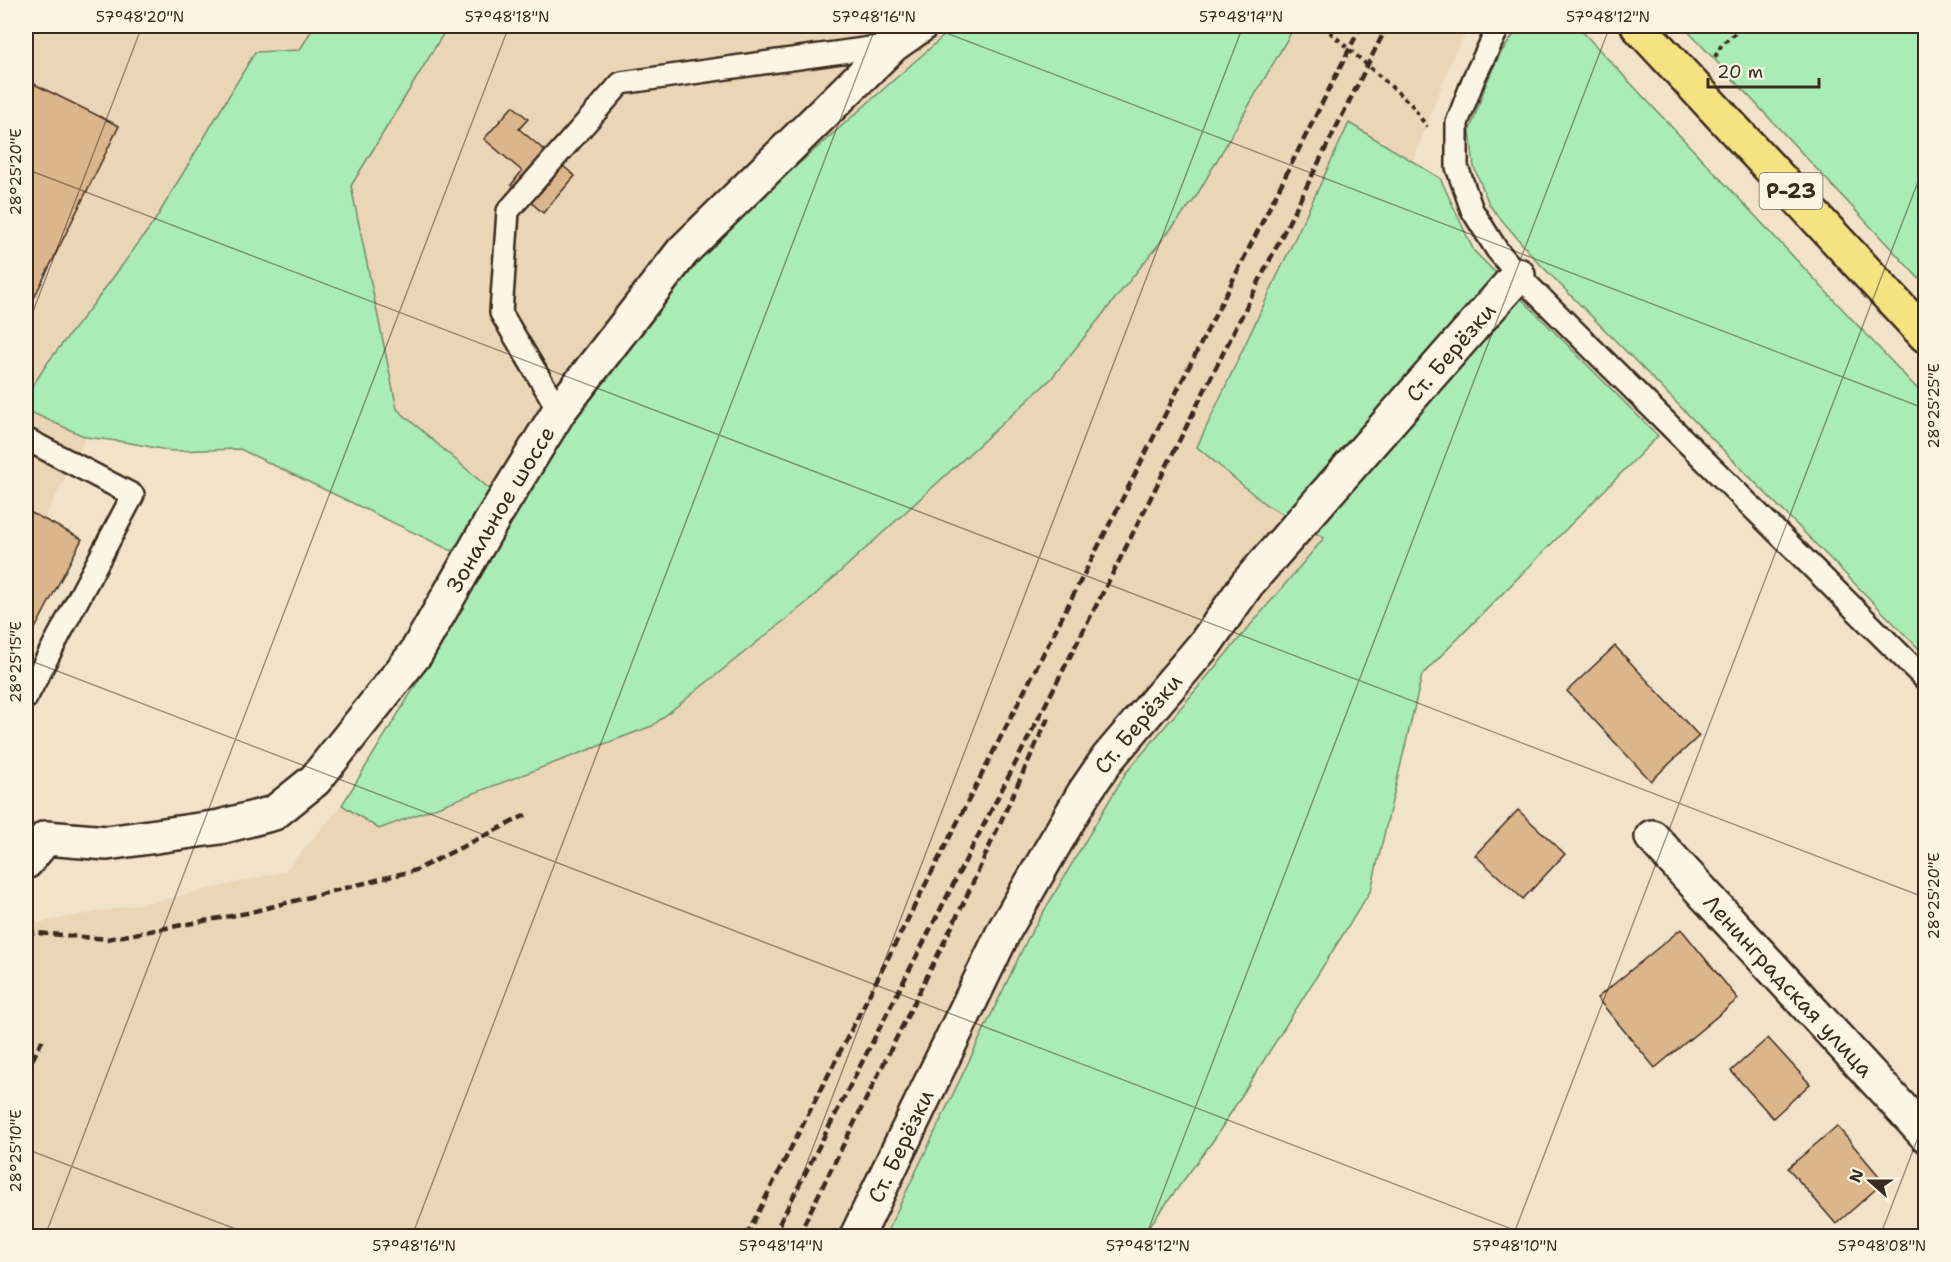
<svg xmlns="http://www.w3.org/2000/svg" width="1951" height="1262" font-family="'Shantell Sans',sans-serif">
<rect width="100%" height="100%" fill="#f2e2ca"/>
<filter id="ink" filterUnits="userSpaceOnUse"><feTurbulence type="fractalNoise" baseFrequency=".0167" numOctaves="2"/><feDisplacementMap in="SourceGraphic" scale="12" xChannelSelector="R" yChannelSelector="G"/><feConvolveMatrix kernelMatrix="1 2 1 2 8 2 1 2 1" color-interpolation-filters="sRGB"/></filter>
<g filter="url(#ink)">
<g fill="#ebd5b7">
<path d="M26 26H314L300 50 255 53 154 222 95 302 48 362 26 396Z"/>
<path d="M448 26H924L939 38 692 258 508 505 397 409 351 186Z"/>
<path d="M1295 26H1470L1454 54 1413 161 1350 123 1265 504 1324 538 1124 774 1028 938 885 1236H26V925L166 899 285 871 342 805 379 829 652 726 800 609 1051 379 1194 200Z"/>
<path d="M26 410 86 437 26 553Z"/>
</g>
<g fill="#a9ecb6" stroke="#728b6a" stroke-width="1.5">
<path d="M314 26H448L351 186 397 409 508 505 692 258 955 26H1295L1194 200 1051 379 805 604 652 726 379 829 342 805 419 680 473 561 240 449 172 451 125 442 86 437 26 410V396L48 362 95 302 154 222 255 52 300 50Z"/>
<path d="M1520 26H1577L1925 397V655L1535 259 1490 206 1474 167 1470 130 1486 84 1500 54Z"/>
<path d="M1683 26H1925V285L1703 47Z"/>
<path d="M1349 123 1440 178 1474 251 1658 436 1422 675 1371 890 1215 1138 1142 1236H885L1028 938 1125 774 1324 538 1265 504 1197 447Z"/>
</g>
<g fill="#dbb68c" stroke="#3b2a1e" stroke-width="1.5">
<path d="M26 80 119 126 26 314Z"/>
<path d="M513 106 528 119 519 129 575 176 543 213 511 185 522 171 484 139Z"/>
<path d="M26 510 82 539 26 646Z"/>
<path d="M1615 646 1699 736 1651 781 1567 691Z"/>
<path d="M1518 810 1565 854 1523 899 1475 855Z"/>
<path d="M1681 929 1738 999 1655 1068 1597 998Z"/>
<path d="M1768 1038 1810 1084 1773 1118 1731 1071Z"/>
<path d="M1837 1126 1884 1182 1836 1224 1788 1168Z"/>
</g>
<g fill="none" stroke-linecap="round" stroke-linejoin="round">
<g stroke="#3b2a1e" stroke-width="26">
<g id="service">
<path d="M1499 26 1474 78 1457 123V167L1472 210 1497 250 1518 275 1926 680"/>
<path d="M559 411 501 313 508 211 621 83 892 45"/>
<path d="M26 439 133 495 26 698"/>
</g>
</g>
<g stroke="#3b2a1e" stroke-width="38">
<g id="minor">
<path id="s1" d="M1652 837 1926 1135"/>
<path id="s2" d="M26 862 46 838 107 843 220 827 274 813 315 780 416 653 495 515 559 411 683 251 893 45 920 26"/>
<path id="s3" d="M857 1236 1005 929 1084 793 1108 758 1205 644 1247 584 1518 275"/>
</g>
</g>
<g stroke="#3b2a1e" stroke-width="38">
<path id="trunk" d="M1638 26 1926 336"/>
</g>
<g stroke="#3b2a1e" stroke-width="4" stroke-dasharray="4.5 4.5" stroke-linecap="butt">
<path d="M1323 26 1411 104 1427 127"/>
<path d="M1715 57 1722 44 1744 26"/>
</g>
<use href="#service" stroke="#fcf5e5" stroke-width="21"/>
<use href="#minor" stroke="#fcf5e5" stroke-width="33"/>
<use href="#trunk" stroke="#f5e382" stroke-width="33"/>
<g stroke="#3b2a1e" stroke-width="4.5" stroke-dasharray="9 4.5" stroke-linecap="butt">
<path d="M26 932 107 939 247 913 416 870 526 815"/>
<path d="M26 1072 44 1037"/>
<path d="M746 1236 1129 486 1361 26"/>
<path d="M773 1236 1118 563 1387 26"/>
<path d="M798 1236 964 902 1048 718"/>
</g>
</g>
</g>
<path fill="none" stroke="#3b2a1e" stroke-width="1.5" stroke-opacity="0.45" d="M928 26 1926 409M26 169 1926 898M26 330 142 26M26 659 1530 1236M26 1149 254 1236M45 1236 509 26M412 1236 876 26M779 1236 1243 26M1146 1236 1610 26M1513 1236 1926 161M1880 1236 1926 1117"/>
<g text-anchor="middle" dominant-baseline="central" stroke-width="4.5" stroke-linejoin="round" paint-order="stroke">
<rect fill="#fcf5e5" stroke="#75675a" stroke-width="1.5" x="1759.5" y="173" width="63" height="36" rx="4.5"/>
<g font-size="21" font-weight="bold" fill="#3b2a1e">
<text x="1791" y="191">Р-23</text>
</g>
<g font-size="22" fill="#3b2a1e" stroke="#fcf5e5">
<text stroke="none"><textPath href="#s3" startOffset="1072">Ст. Берёзки</textPath></text>
<text stroke="none"><textPath href="#s2" startOffset="644">Зональное шоссе</textPath></text>
<text stroke="none"><textPath href="#s3" startOffset="586">Ст. Берёзки</textPath></text>
<text stroke="none"><textPath href="#s1" startOffset="202">Ленинградская улица</textPath></text>
<text stroke="none"><textPath href="#s3" startOffset="100">Ст. Берёзки</textPath></text>
</g>
</g>
<rect width="1951" height="1262" fill="none" stroke="#fcf5e5" stroke-width="66"/>
<g transform="translate(1870 1181) rotate(291)" stroke="#fcf5e5" stroke-width="4.5" paint-order="stroke">
<path d="M0-4.5L10 22L0 15L-10 22Z" fill="#3b2a1e"/>
<text y="-9" font-size="16" font-weight="bold" text-anchor="middle" fill="#3b2a1e">N</text>
</g>
<path d="M1708 78v9h111v-9" fill="none" stroke="#3b2a1e" stroke-width="3"/>
<text x="1717" y="78" font-size="18" fill="#3b2a1e" stroke="#fcf5e5" stroke-width="4.5" paint-order="stroke">20 m</text>
<rect x="33" y="33" width="1885" height="1196" fill="none" stroke="#3b2a1e" stroke-width="2"/>
<g font-size="15" text-anchor="middle" fill="#3b2a1e">
<text x="140" y="22">57°48'20"N</text>
<text x="507" y="22">57°48'18"N</text>
<text x="874" y="22">57°48'16"N</text>
<text x="1241" y="22">57°48'14"N</text>
<text x="1608" y="22">57°48'12"N</text>
<text transform="translate(16 172) rotate(-90)" y="5">28°25'20"E</text>
<text transform="translate(1934 406) rotate(-90)" y="5">28°25'25"E</text>
<text transform="translate(16 662) rotate(-90)" y="5">28°25'15"E</text>
<text transform="translate(1934 896) rotate(-90)" y="5">28°25'20"E</text>
<text transform="translate(16 1151) rotate(-90)" y="5">28°25'10"E</text>
<text x="414" y="1251">57°48'16"N</text>
<text x="781" y="1251">57°48'14"N</text>
<text x="1148" y="1251">57°48'12"N</text>
<text x="1515" y="1251">57°48'10"N</text>
<text x="1882" y="1251">57°48'08"N</text>
</g>
</svg>
